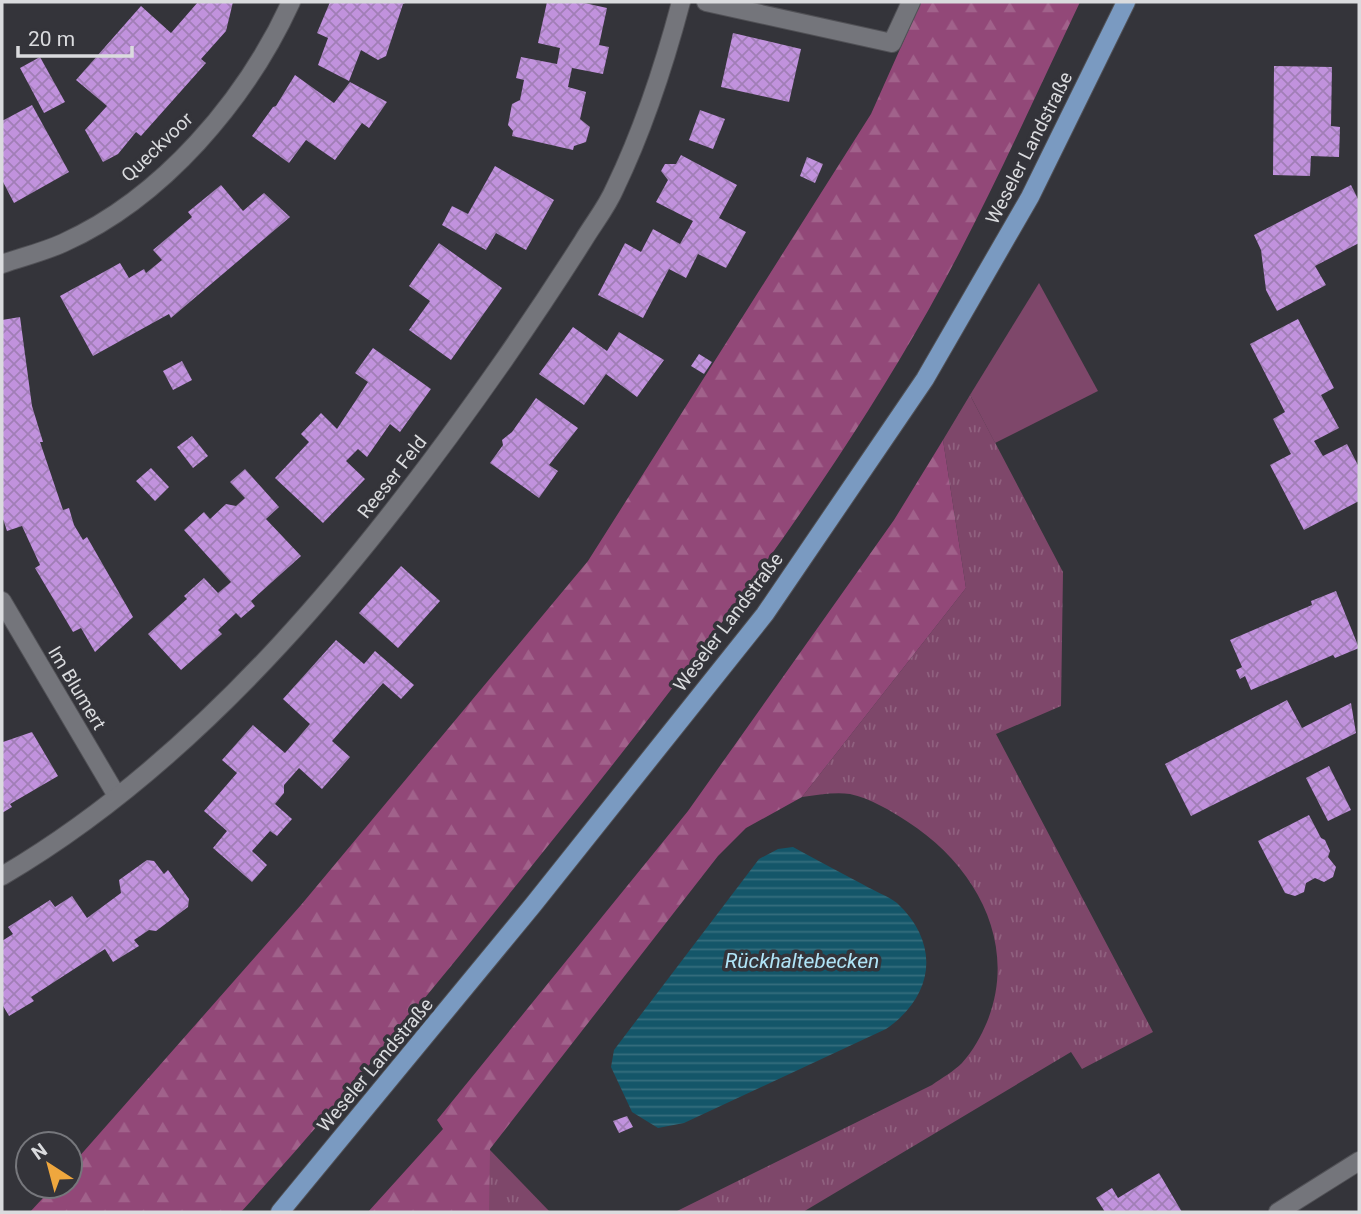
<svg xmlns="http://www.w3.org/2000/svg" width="1361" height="1214" font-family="Roboto,sans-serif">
<defs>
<pattern id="grass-tufts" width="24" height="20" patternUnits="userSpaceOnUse" patternTransform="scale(1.75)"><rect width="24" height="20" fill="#7e476a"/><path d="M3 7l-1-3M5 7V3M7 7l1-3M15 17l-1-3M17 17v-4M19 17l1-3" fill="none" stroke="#90617f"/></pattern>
<pattern id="forest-firs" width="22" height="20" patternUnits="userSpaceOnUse" patternTransform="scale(1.75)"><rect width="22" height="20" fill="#924878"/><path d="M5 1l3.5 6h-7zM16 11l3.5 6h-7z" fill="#a1628b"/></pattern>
<pattern id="water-rules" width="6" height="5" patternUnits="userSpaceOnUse" patternTransform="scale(1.75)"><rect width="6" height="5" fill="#145669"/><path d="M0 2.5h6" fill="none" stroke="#366e7e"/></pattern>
<pattern id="building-cross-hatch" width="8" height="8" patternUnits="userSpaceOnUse" patternTransform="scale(1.75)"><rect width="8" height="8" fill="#c192dd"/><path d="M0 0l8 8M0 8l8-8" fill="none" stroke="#a17eb6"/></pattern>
</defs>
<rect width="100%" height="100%" fill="#34343a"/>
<g fill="url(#grass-tufts)">
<path d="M970 395 1063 572 1061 706 996 734 1153 1032 1082 1069 1071 1052 803 1212H675L932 1085C942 1078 954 1071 962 1063 973 1051 981 1036 987 1022 1019 943 975 865 908 822 891 811 870 798 850 794 834 792 818 795 802 797L966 588 943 440Z"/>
<path d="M489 1149 550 1212H489Z"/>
</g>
<g fill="url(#forest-firs)">
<path d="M921 2H1080C1031 105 985 209 929 309 823 497 686 674 551 842 451 967 349 1093 241 1212H30L54 1186H70V1167L301 905 588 561 871 114Z"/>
<path d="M943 440 966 588 802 797 746 828 718 856 490 1149 489 1212H368L443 1129 437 1120 688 811 894 520Z"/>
</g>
<path fill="#7e476a" d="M1039 283 1098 391 995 443 970 395Z"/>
<path fill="url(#water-rules)" d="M793 847C816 860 840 872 864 885 874 891 888 896 897 903 941 944 934 996 886 1029L684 1123 658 1128 632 1112 611 1067 614 1050 759 859 778 849Z"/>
<g fill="url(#building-cross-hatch)">
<path d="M198 2H233L226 31 201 59 206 63 141 136 136 132 118 154 103 162 85 130 107 106 76 80 141 6 171 33Z"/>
<path d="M330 2H407L403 4 386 56 378 60 361 50 349 81 318 65 328 38 317 33Z"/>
<path d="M547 2H580L607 8 599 45 609 47 603 74 572 68 568 87 586 92 580 119 590 127 586 142 574 146 573 150 512 136 513 131 508 125 512 104 520 100 524 80 516 78 521 57 557 64 560 48 538 43Z"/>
<path d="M733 33 801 49 789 102 721 87Z"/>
<path d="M40 57 65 102 44 113 20 68Z"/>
<path d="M1274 66 1332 67 1331 126 1340 127 1339 157 1311 156 1310 176 1273 175Z"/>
<path d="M295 75 334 103 350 82 387 102 369 128 362 123 335 160 306 140 289 163 252 136 273 107 276 106Z"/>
<path d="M32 105 69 172 14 203 2 180V121Z"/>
<path d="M700 110 725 119 713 149 689 140Z"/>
<path d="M681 155 737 185 719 218 746 232 726 268 698 254 686 278 669 269 643 318 598 295 625 243 641 252 653 229 680 244 693 221 656 202 668 180 661 171 665 164H676Z"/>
<path d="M807 157 823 164 815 183 800 176Z"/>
<path d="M495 166 554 200 526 250 496 233 486 250 442 225 452 206 468 214Z"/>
<path d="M221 185 243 211 264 193 290 217 171 318 169 314 93 356 60 296 120 263 129 278 144 269 146 273 162 260 153 250 192 217 188 212Z"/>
<path d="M1351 185 1359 201V243L1315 266 1326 285 1277 311 1266 290 1261 250 1254 235Z"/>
<path d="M439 243 502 288 451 360 409 330 430 301 409 286Z"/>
<path d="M20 317 32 406 43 442H40L63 510 69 508 74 525 83 540 87 537 133 617 95 652 81 628 73 632 35 568 40 565 22 526 7 531 2 516V320Z"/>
<path d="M1298 319 1334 388 1321 395 1339 428 1314 441 1323 456 1347 444 1359 467V501L1304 530 1270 465 1291 454 1273 419 1285 412 1250 344Z"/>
<path d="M573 327 607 351 619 332 664 360 637 397 606 374 584 405 539 374Z"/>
<path d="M373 348 431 389 400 432 390 424 367 457 358 449 346 461 365 479 323 523 275 478 309 442 301 434 321 413 337 429 368 382 355 373Z"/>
<path d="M699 354 712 362 704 374 691 366Z"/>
<path d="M182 361 192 380 173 390 163 371Z"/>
<path d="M536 398 578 428 549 465 558 471 539 498 490 463 503 445 502 440 512 432Z"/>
<path d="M192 436 208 456 193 468 177 447Z"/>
<path d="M151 468 169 487 155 501 136 481Z"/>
<path d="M245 469 279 507 266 519 301 556 251 601 255 606 241 618 236 613 218 630 222 634 181 670 148 634 187 599 184 596 204 578 218 593 231 582 184 530 204 512 210 519 226 504 236 506 245 498 230 482Z"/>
<path d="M401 566 440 601 398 648 359 613Z"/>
<path d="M1336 591 1359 648 1335 658 1333 655 1251 690 1245 676 1240 679 1236 670 1242 667 1230 640 1312 605 1311 601Z"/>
<path d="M336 640 364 664 375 651 414 685 401 699 383 683 332 741 350 757 322 789 299 768 284 785V793L275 804 292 819 277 836 270 831 252 851 267 865 252 882 213 848 227 831 204 811 237 773 222 760 253 725 285 753 310 724 283 699Z"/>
<path d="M1287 700 1302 728 1351 703 1356 733 1191 816 1165 764Z"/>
<path d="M32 732 58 776 10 804 12 807 2 813 3 742Z"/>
<path d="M1329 766 1351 810 1328 821 1306 778Z"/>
<path d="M1309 815 1321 838 1325 840 1330 851 1328 857 1336 867 1333 877 1324 882 1315 878 1306 883 1304 892 1295 896 1285 893 1258 841Z"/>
<path d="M147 860 154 861 164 874 168 870 189 899 188 907 156 931 149 930 134 940 139 946 113 962 105 949 31 997 34 1001 9 1016 2 1004V941L13 934 8 927 50 900 55 907 72 896 87 918 121 893 119 880Z"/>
<path d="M627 1116 633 1127 619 1133 613 1121Z"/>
<path d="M1159 1173 1182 1212H1105L1096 1198 1112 1188 1118 1198Z"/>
</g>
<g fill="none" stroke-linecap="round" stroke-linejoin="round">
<g stroke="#515156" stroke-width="20">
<g id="minor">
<path d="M706 2 892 43 911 2"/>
<path d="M2 264C22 257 43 252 63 243 163 198 246 100 291 2"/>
<path d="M2 601 117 796"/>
<path d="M2 876C207 756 370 552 504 360 531 321 557 282 583 241 593 224 607 207 615 188 644 128 664 66 681 2"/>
<path d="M1278 1212 1359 1161"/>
</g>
</g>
<g stroke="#515156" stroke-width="20">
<path id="major" d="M280 1212 533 905 765 614 925 379 1030 197 1126 2"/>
</g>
<use href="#minor" stroke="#74757b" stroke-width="18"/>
<use href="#major" stroke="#7a9ac1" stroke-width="18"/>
</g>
<g text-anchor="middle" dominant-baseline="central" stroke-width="7" stroke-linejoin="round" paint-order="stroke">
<g font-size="19" fill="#dadbde" stroke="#34343a">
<text transform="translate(157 147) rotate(-44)">Queckvoor</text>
<text transform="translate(1029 148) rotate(-63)">Weseler Landstraße</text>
<text transform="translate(392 477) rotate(-52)">Reeser Feld</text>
<text transform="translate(728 622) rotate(-53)">Weseler Landstraße</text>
<text transform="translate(77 688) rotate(59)">Im Blumert</text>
<text transform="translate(375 1065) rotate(-50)">Weseler Landstraße</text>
</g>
<g font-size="21" font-style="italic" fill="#b0e4f7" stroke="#34343a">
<text x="802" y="961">Rückhaltebecken</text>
</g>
</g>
<rect width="1361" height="1214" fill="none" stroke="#dadbde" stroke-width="7"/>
<g transform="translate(49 1165) rotate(324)"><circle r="33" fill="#34343a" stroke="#76777c" stroke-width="2"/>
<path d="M0-5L12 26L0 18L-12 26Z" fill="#efa73e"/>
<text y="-10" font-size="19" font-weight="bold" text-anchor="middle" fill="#dadbde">N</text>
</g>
<path d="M18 46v10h114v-10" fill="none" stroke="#dadbde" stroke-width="3.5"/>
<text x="28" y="46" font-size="21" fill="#dadbde" stroke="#34343a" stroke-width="5" paint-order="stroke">20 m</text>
</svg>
